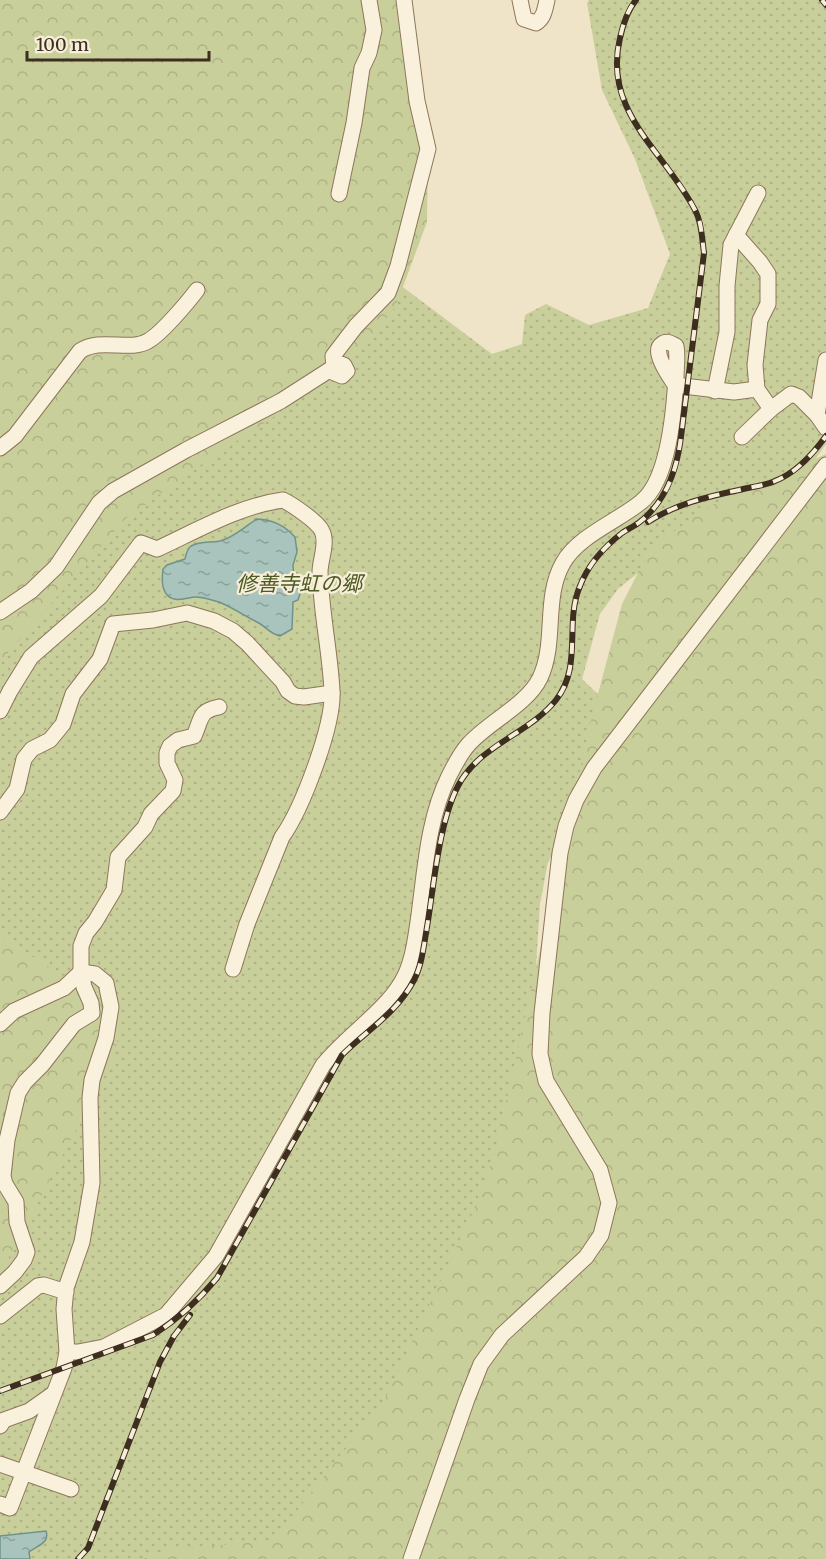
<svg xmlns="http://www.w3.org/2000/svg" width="826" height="1559" font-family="Merriweather,'Noto Sans JP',serif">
<defs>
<pattern id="green-dots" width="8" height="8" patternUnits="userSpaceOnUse" patternTransform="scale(1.5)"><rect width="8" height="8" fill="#c9cf9b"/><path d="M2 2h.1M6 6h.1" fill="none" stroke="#aeb285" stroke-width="1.8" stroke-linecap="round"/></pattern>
<pattern id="forest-crowns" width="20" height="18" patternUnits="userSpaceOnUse" patternTransform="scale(1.5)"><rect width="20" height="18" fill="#c9cf9b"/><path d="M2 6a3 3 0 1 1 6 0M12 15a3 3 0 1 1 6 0" fill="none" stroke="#aeb285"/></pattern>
<pattern id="water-ripples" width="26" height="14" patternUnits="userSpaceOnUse" patternTransform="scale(1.5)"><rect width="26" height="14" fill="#a9c4bc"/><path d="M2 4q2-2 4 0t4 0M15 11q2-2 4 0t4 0" fill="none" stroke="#8ba098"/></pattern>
</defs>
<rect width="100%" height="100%" fill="#f0e4c8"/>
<path fill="url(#green-dots)" d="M589 0H826V444L801 480 658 557 618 589 600 614 582 679 626 721 548 862 540 904 530 1060 402 1559H0V348L203 137 492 354 522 344 525 315 546 304 589 325 648 308 670 254 635 159 602 90 587 3Z"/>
<g fill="url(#forest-crowns)">
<path d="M0 0H408L428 147 427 222 396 306 345 370 205 462 125 519 0 662Z"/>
<path d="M826 454V1559H142L166 1550 274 1540 386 1397 472 1214 495 1152 592 716 622 604 651 547 712 505Z"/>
<path d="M0 936 117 1010 121 1026 113 1060 0 1274Z"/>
</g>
<g fill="url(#water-ripples)" stroke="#6f938a" stroke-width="1.5">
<path d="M257 519C273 520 284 525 295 537L297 552 293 565 294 579 300 594 298 600 293 602 292 629 280 636C270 634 265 626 257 622 244 616 232 607 219 602 211 600 203 597 196 597 187 597 176 603 168 596 161 589 162 578 163 569L167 565 185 559C186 554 187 549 191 546 201 541 210 543 220 541 235 537 245 526 257 519Z"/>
<path d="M46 1531C50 1543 38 1545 29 1552L30 1559H0V1536Z"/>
</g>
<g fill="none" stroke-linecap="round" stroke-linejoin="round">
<g stroke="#8d765c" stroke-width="17">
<g id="minor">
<path d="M520 0 524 19 536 23C544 18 545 9 547 0"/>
<path d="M339 194 354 123 362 68 369 53 374 30 369 0"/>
<path d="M736 235 760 262 768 274V304L760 320 755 365 757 389 771 409"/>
<path d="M826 360 817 415 826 428"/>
<path d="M334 367 333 356 356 326 388 293 398 266 428 149 417 101 404 0"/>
<path d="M675 385 734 392 757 389"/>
<path d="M715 391 727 332V286L731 245 758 193"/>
<path d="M742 437 771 409 791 394 799 397 817 415"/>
<path d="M0 448 15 436 80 351C100 337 130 352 148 341 161 334 188 302 197 290"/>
<path d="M0 612 31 591 56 567 99 503 113 491 186 450 281 401 334 367 341 364 344 365 347 371 342 376 330 371"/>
<path d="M0 711 10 691 31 657 101 596 141 543 157 549C198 530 239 506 283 500 293 505 318 522 322 531 328 543 320 560 320 572 321 612 330 651 332 691 334 725 302 809 282 837L247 924 233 969"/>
<path d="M0 812 17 789 24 759 32 749 50 740 63 724 73 694 100 659 113 624 153 620 187 613 214 621 233 631 247 643 283 682 288 691 295 696 304 697 332 693"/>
<path d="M0 1024 14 1011 64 988 81 972 95 974 106 983 111 1007 106 1038 92 1080 90 1098 92 1183 82 1242 66 1288 64 1309 67 1352 64 1368 10 1508 0 1504"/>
<path d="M0 1286 15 1272 24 1260 27 1252 17 1222 16 1202 5 1184 3 1176 7 1140 18 1093 25 1082 42 1065 74 1024 92 1013 91 1003 84 987 81 972V946L86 933 95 922 114 890 118 857 145 827 151 814 173 791 175 780 167 763V753L170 746 178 740 194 736C202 719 198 711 219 707"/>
<path d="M0 1316 38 1286 44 1285 66 1292"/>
<path d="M67 1352H78L104 1347 166 1315 216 1256 323 1065C346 1036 383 1013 401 983 412 966 415 942 418 922 425 874 427 820 449 776 454 766 460 754 468 745 488 722 527 705 540 678 557 642 543 598 563 563 578 536 618 521 641 502 669 480 674 411 676 378 676 368 678 356 676 346 672 344 667 340 662 344 651 351 670 377 675 385"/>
<path d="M0 1426 4 1420 29 1411 53 1394"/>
<path d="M0 1464 71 1489"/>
<path d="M411 1559 467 1399 481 1364 502 1335 586 1257 601 1235 609 1203 600 1170 546 1081 540 1054 542 1013 560 853 566 826 576 800 594 768 826 465"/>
</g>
</g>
<use href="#minor" stroke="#faf1dc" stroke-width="15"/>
<g stroke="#3d2e20" stroke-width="6">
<g id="rail">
<path d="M822 0 826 5"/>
<path d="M648 522C676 504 706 497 739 490 750 487 764 486 775 481 796 473 813 454 826 436"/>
<path d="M0 1391 153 1335C178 1319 198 1301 217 1278L342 1055C368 1029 396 1014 414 980 422 965 424 944 427 927 434 885 439 822 458 786 479 745 529 734 556 700 583 666 564 623 580 586 588 565 604 547 622 533 628 529 635 526 641 521 667 500 677 469 681 437L704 253C702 239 702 224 696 212 666 152 602 113 620 38 623 24 627 11 636 0"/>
<path d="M78 1559 88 1548 160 1362 174 1336 190 1315"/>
</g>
</g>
<use href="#rail" stroke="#f7eed8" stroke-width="4" stroke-dasharray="11" stroke-linecap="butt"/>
</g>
<g text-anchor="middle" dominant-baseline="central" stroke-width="4.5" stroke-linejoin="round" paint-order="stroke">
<g font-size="21" font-style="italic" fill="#4d5a26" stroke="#f7eed8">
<text x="299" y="583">修善寺虹の郷</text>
</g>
</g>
<path d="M27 51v9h182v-9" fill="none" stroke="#3d2e20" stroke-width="3"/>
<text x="36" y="51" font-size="18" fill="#3d2e20" stroke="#f7eed8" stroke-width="4.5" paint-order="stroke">100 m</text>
</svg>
